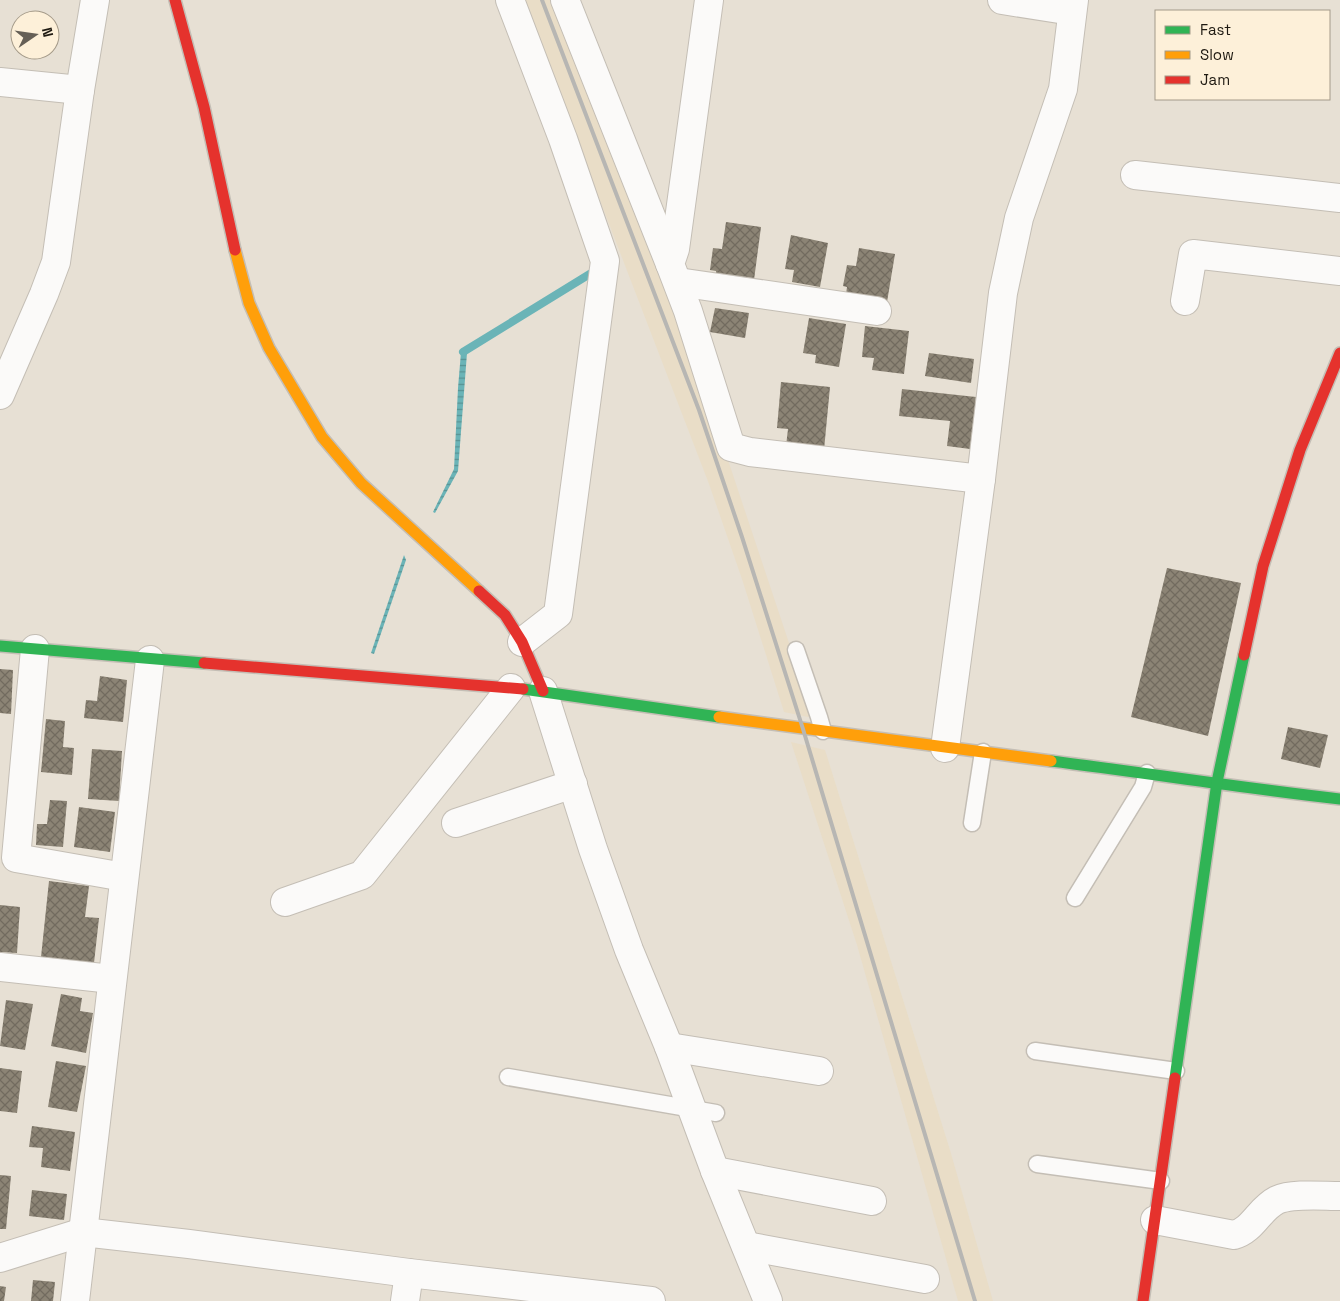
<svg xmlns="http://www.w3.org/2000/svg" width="1340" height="1301" font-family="'Space Grotesk',sans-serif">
<defs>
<pattern id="water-rules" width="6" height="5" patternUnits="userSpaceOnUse" patternTransform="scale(1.25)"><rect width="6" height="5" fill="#6bb4b7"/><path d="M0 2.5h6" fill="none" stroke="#579293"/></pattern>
<pattern id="building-cross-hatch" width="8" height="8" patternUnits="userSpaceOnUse" patternTransform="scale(1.25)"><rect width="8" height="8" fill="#8c8475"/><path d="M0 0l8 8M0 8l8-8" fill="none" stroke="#726b5f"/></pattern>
</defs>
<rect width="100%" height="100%" fill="#e7e0d4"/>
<g fill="#e9ddc7">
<path d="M523 0H555L653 253 728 460 813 715 808 717 784 712 742 579 709 484Z"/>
<path d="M791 742 825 750 950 1150 993 1301H958L857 945Z"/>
</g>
<g fill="url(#water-rules)">
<path d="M461 352 467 353 458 471 435 513 433 512 454 469 458 388Z"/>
<path d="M404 555 406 560 374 654 371 653Z"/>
</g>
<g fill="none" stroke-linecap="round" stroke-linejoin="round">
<path stroke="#6bb4b7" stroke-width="8" d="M463 352 593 272"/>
</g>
<g fill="url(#building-cross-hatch)">
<path d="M726 222 761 227 754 280 716 275V271L710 270 713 248 722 249Z"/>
<path d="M791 235 828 243 820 287 792 282 794 270 785 269Z"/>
<path d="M859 248 895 254 886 308 845 301 847 287 843 286 847 265 856 266Z"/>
<path d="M715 308 749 313 745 338 710 332Z"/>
<path d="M809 318 846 324 839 367 815 363 816 355 803 353Z"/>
<path d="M865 326 909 331 904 374 872 370 874 358 862 357Z"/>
<path d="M929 353 974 359 971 383 925 376Z"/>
<path d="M781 382 830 387 824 450 786 446 788 429 777 428Z"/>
<path d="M902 389 976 397 970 449 947 446 950 421 899 416Z"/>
<path d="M1167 568 1241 583 1208 736 1131 717Z"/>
<path d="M0 669 13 670 11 714 0 713Z"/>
<path d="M100 676 127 680 123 722 84 718 86 700 97 701Z"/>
<path d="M46 719 65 721 63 747 74 748 72 775 41 772Z"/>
<path d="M1288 727 1328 735 1320 768 1281 759Z"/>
<path d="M92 749 122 751 119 801 88 799Z"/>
<path d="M50 800 67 801 63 847 36 845 37 824H47Z"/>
<path d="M79 807 115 812 110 852 74 847Z"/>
<path d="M49 881 89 886 85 917 99 918 94 963 41 957Z"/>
<path d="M0 905 20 907 17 953 0 952Z"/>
<path d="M61 994 82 998 80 1011 93 1013 86 1053 51 1046Z"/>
<path d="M6 1000 33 1004 25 1050 0 1046Z"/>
<path d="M56 1061 86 1066 77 1112 48 1107Z"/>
<path d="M0 1068 22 1071 17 1113 0 1111Z"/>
<path d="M32 1126 75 1132 70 1171 41 1167 43 1148 29 1147Z"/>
<path d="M0 1175 11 1176 6 1229H0Z"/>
<path d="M32 1190 67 1194 64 1220 29 1216Z"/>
<path d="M33 1280 55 1282 53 1301H31Z"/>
<path d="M0 1286 6 1287 4 1301H0Z"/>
</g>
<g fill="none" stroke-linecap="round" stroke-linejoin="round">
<g stroke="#c4beb5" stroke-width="19">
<g id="lane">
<path d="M796 650 819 717 823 731"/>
<path d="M972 823 983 752"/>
<path d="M1075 898 1143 787 1147 773"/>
<path d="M1035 1051 1176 1071"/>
<path d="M508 1077 716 1113"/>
<path d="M1037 1164 1161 1181"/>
</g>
</g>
<g stroke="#c4beb5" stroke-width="30">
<g id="street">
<path d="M510 0 563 139 605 261 558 614 522 642"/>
<path d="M565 0 670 264"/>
<path d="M709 0 675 249 670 264 688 311 731 447 750 452 981 479"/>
<path d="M1002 0 1072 11"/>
<path d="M0 82 80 90"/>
<path d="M1135 175 1340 198"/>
<path d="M678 282 877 311"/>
<path d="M1185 301 1193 254 1340 271"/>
<path d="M0 395 44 294 56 262 80 90 95 0"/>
<path d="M35 649 16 858 124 877"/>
<path d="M543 691 593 849 629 950 669 1047 715 1171 768 1301"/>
<path d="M945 748 981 479 1003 293 1019 218 1063 89 1074 0"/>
<path d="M456 823 573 784"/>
<path d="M285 902 362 875 511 688"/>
<path d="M0 967 112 979"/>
<path d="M669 1047 819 1071"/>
<path d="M715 1171 872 1201"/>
<path d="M1155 1220 1234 1235C1253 1230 1259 1209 1277 1200 1293 1193 1322 1196 1340 1196"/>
<path d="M746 1246 925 1279"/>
<path d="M0 1258 83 1232 189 1244 409 1273 651 1301"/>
<path d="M75 1301 150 660"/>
<path d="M405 1301 409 1273"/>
</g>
</g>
<g stroke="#c4beb5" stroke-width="14">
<g id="fast">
<path d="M0 646 204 663"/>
<path d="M523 689 719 717"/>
<path d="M1051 761C1147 773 1243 788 1340 799"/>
<path d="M1175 1078 1217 782 1244 655"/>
</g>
</g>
<g stroke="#c4beb5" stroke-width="14">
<g id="slow">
<path d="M235 250 249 303 269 348 322 437 361 483 479 591"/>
<path d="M719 717 1051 761"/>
</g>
</g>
<g stroke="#c4beb5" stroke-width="14">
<g id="jam">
<path d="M175 0 204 107 235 250"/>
<path d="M479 591 505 615 522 642 543 691"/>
<path d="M1244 655 1263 566 1300 450 1340 353"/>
<path d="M204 663 523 689"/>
<path d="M1143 1301 1175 1078"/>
</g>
</g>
<use href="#lane" stroke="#fbfaf9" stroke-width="16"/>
<use href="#street" stroke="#fbfaf9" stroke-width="28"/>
<use href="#fast" stroke="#30b455" stroke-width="11"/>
<use href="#slow" stroke="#ff9f0a" stroke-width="11"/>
<use href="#jam" stroke="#e5322d" stroke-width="11"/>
<path stroke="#b7b6b3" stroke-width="4" d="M542 0 699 410 742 537 803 729 975 1301"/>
</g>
<rect x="1155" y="10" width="175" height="90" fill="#fdf0d9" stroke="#a49a89"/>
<rect x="1165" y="26" width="25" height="8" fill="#30b455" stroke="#a49a89"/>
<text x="1200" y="35" font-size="15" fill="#1f1a12">Fast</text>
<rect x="1165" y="51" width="25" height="8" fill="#ff9f0a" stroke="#a49a89"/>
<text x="1200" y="60" font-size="15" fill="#1f1a12">Slow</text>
<rect x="1165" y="76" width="25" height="8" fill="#e5322d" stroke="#a49a89"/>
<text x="1200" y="85" font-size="15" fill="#1f1a12">Jam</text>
<g transform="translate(35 35) rotate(77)"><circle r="24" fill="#fdf0d9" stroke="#a49a89"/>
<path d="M0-4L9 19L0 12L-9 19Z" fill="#655f56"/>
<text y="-8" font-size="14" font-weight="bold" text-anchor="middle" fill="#1f1a12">N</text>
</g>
</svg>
